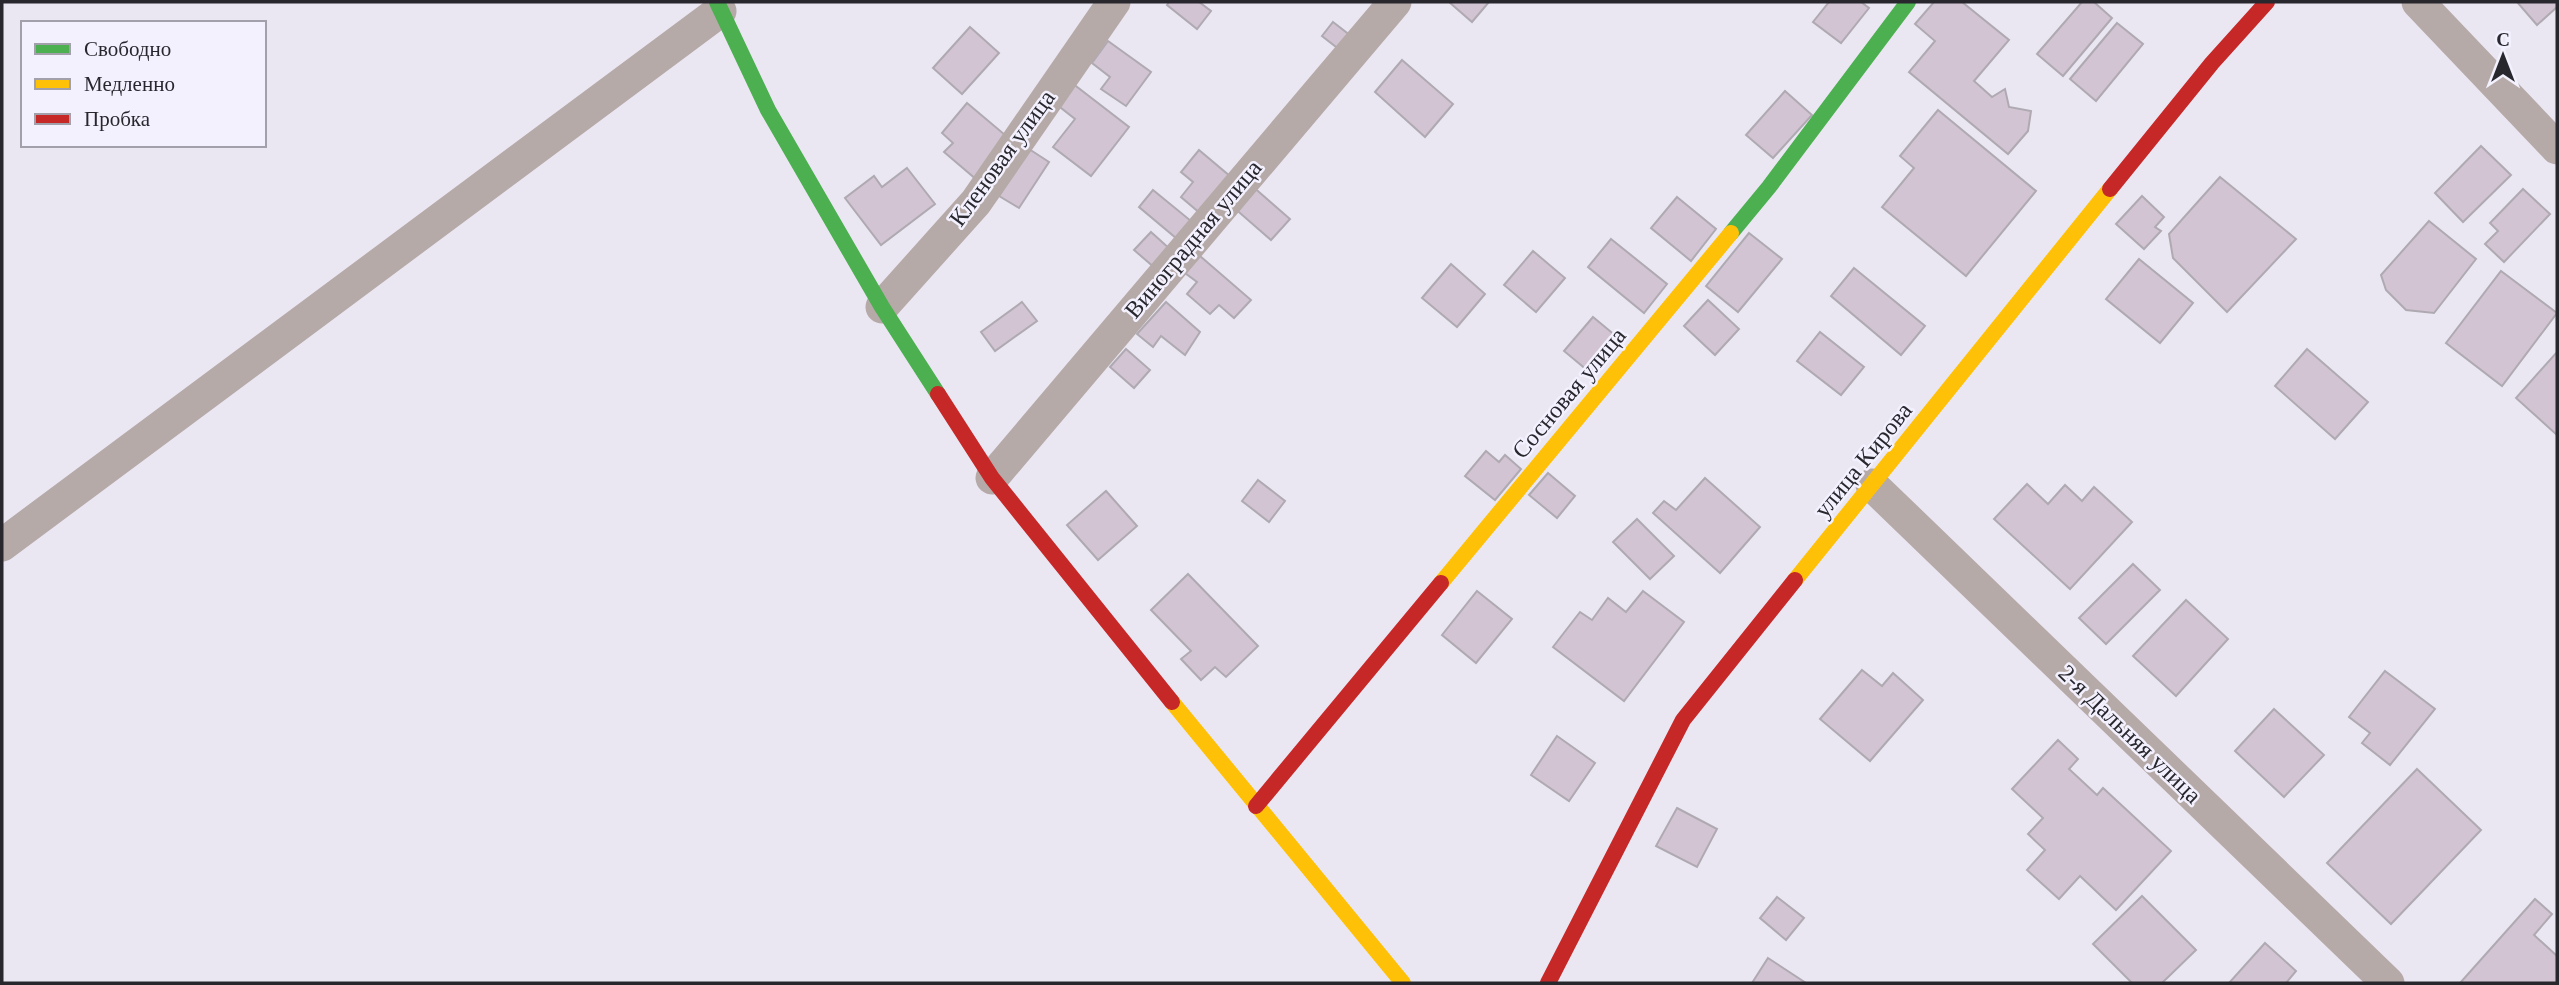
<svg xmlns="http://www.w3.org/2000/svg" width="2559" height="985" font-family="'Times New Roman',serif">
<rect width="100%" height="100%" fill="#eae7f3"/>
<g fill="#d2c4d3" stroke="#afaab2" stroke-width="2">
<path d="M1169 2H1199L1211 11 1197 29 1167 5Z"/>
<path d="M1449 2H1489L1472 22Z"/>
<path d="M1829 2H1861L1869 8 1841 43 1813 22Z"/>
<path d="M1934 2H1962L2009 40 1974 81 1992 97 2005 89 2009 107 2031 111 2028 131 2008 154 1909 72 1935 41 1915 24Z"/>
<path d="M2082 2H2094L2112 18 2063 76 2037 54Z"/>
<path d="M2517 2H2557V7L2537 25Z"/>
<path d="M1333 22 1351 36 1340 50 1322 36Z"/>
<path d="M2117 23 2143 44 2096 101 2070 79Z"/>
<path d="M970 27 999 53 962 94 933 68Z"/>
<path d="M1108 41 1151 72 1126 106 1101 89 1110 77 1092 63Z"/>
<path d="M1402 60 1453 104 1425 137 1375 92Z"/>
<path d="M1072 83 1129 127 1091 176 1053 147 1075 119 1056 104Z"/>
<path d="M1785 91 1812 115 1773 158 1746 135Z"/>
<path d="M967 103 1011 140 977 180 944 152 953 143 942 133Z"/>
<path d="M1938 110 2036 191 1966 276 1882 207 1914 168 1900 156Z"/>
<path d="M2481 146 2511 175 2463 222 2435 193Z"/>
<path d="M1029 149 1049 162 1019 208 999 196Z"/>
<path d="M1199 150 1231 177 1201 214 1181 197 1193 182 1181 172Z"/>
<path d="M907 168 935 204 881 245 845 198 874 176 882 187Z"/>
<path d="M2220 177 2296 239 2227 312 2173 258 2169 234Z"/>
<path d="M1251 185 1290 219 1271 240 1233 207Z"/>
<path d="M2523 189 2550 214 2504 262 2485 244 2498 231 2490 223Z"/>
<path d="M1153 190 1191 221 1176 238 1139 207Z"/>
<path d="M2142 196 2164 217 2155 227 2161 231 2144 249 2116 224Z"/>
<path d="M1677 197 1716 229 1691 261 1651 228Z"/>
<path d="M2429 221 2476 259 2434 313 2406 310 2386 290 2381 275Z"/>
<path d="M1151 232 1171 250 1155 268 1134 250Z"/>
<path d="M1749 233 1782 259 1738 312 1706 286Z"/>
<path d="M1611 239 1667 284 1644 313 1588 267Z"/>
<path d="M1533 251 1565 278 1536 312 1504 285Z"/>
<path d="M1200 256 1251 300 1234 318 1219 305 1210 314 1187 294 1197 282 1185 273Z"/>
<path d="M2139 259 2193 303 2160 343 2106 299Z"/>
<path d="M1451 264 1485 294 1457 327 1422 298Z"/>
<path d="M1854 268 1925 326 1901 355 1831 296Z"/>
<path d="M2501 271 2557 313 2502 386 2446 343Z"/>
<path d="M1708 300 1739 329 1715 355 1684 326Z"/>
<path d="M1022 302 1037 321 995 351 981 332Z"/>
<path d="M1166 302 1200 332 1185 355 1161 336 1153 347 1137 334Z"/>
<path d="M1593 317 1622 341 1593 375 1564 351Z"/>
<path d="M1820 332 1864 367 1841 395 1797 361Z"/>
<path d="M1126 349 1150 370 1134 388 1110 367Z"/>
<path d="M2307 349 2368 402 2335 439 2275 386Z"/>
<path d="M2557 352V435L2516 398Z"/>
<path d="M1486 451 1499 462 1505 455 1521 469 1495 500 1465 476Z"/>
<path d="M1548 473 1575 496 1557 518 1529 495Z"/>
<path d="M1705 478 1760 527 1720 573 1653 513 1664 501 1676 510Z"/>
<path d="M1258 480 1285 501 1269 522 1242 501Z"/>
<path d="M2027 484 2048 504 2065 485 2082 501 2094 487 2132 522 2070 589 1994 519Z"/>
<path d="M1106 491 1137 526 1098 560 1067 525Z"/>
<path d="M1637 519 1674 556 1650 579 1613 542Z"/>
<path d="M2133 564 2160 590 2106 644 2079 618Z"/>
<path d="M1188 574 1258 646 1226 677 1215 667 1201 680 1181 659 1191 651 1151 610Z"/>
<path d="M1477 591 1512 619 1476 663 1442 635Z"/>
<path d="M1643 591 1684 622 1624 701 1553 647 1580 612 1592 620 1608 598 1626 612Z"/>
<path d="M2186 600 2228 639 2176 696 2133 656Z"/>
<path d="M1862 670 1882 686 1893 673 1923 700 1870 761 1820 719Z"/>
<path d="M2385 671 2435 709 2390 765 2362 743 2370 733 2349 717Z"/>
<path d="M2274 709 2324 755 2284 797 2235 751Z"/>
<path d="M1557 736 1595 763 1569 801 1531 775Z"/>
<path d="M2058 740 2078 759 2069 769 2097 795 2103 788 2171 851 2116 910 2080 876 2059 899 2027 870 2045 850 2028 834 2043 818 2012 789Z"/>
<path d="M2417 769 2481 830 2391 924 2327 863Z"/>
<path d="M1677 808 1717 829 1697 867 1656 846Z"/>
<path d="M2142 896 2196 950 2162 983H2132L2093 944Z"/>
<path d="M1777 897 1804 918 1786 940 1760 918Z"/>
<path d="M2535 899 2552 914 2534 935 2557 956V983H2460Z"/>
<path d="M2265 943 2296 971 2286 983H2229Z"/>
<path d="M1768 958 1806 983H1752Z"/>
</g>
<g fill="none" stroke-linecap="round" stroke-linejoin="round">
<g stroke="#b5aaa8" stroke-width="33">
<path d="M2418 2 2557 148"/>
<path d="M882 307 976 202 1114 2"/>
<path d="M992 478 1395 2"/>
<path d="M1872 485 2388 983"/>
<path d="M2 545 720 11"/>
</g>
<g stroke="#4caf50" stroke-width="16">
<path d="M717 2 768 110 882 307 938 394"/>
<path d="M1731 233 1769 187 1908 2"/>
</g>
<g stroke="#ffc107" stroke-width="16">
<path d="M1795 580 2110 189"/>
<path d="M1441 583 1731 233"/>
<path d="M1172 702 1403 983"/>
</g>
<g stroke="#c62828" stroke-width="16">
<path d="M2110 189 2212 63 2267 2"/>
<path d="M938 394 992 478 1172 702"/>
<path d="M1256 806 1441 583"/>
<path d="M1548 983 1683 720 1795 580"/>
</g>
</g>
<g text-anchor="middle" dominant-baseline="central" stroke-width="5" stroke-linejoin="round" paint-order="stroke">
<g font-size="24" fill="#28272e" stroke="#f4f1fe">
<text transform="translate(1002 158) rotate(-54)">Кленовая улица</text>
<text transform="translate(1193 239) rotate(-50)">Виноградная улица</text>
<text transform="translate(1569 393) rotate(-50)">Сосновая улица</text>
<text transform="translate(1863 460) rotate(-51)">улица Кирова</text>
<text transform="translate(2130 734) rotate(44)">2-я Дальняя улица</text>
</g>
</g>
<rect width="2559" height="985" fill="none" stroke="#28272e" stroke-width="7"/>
<rect x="21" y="21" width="245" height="126" fill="#f4f1fe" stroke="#a2a0ab" stroke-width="2"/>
<rect x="35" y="44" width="35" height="10" fill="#4caf50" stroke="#a2a0ab" stroke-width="2"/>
<text x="84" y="56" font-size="21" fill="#28272e">Свободно</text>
<rect x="35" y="79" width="35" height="10" fill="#ffc107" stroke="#a2a0ab" stroke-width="2"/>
<text x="84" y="91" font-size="21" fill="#28272e">Медленно</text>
<rect x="35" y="114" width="35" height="10" fill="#c62828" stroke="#a2a0ab" stroke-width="2"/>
<text x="84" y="126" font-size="21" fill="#28272e">Пробка</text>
<g transform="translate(2503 56)" stroke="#f4f1fe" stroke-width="5" paint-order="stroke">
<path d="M0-5L12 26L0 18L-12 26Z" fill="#28272e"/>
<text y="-10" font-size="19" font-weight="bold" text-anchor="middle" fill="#28272e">С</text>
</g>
</svg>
